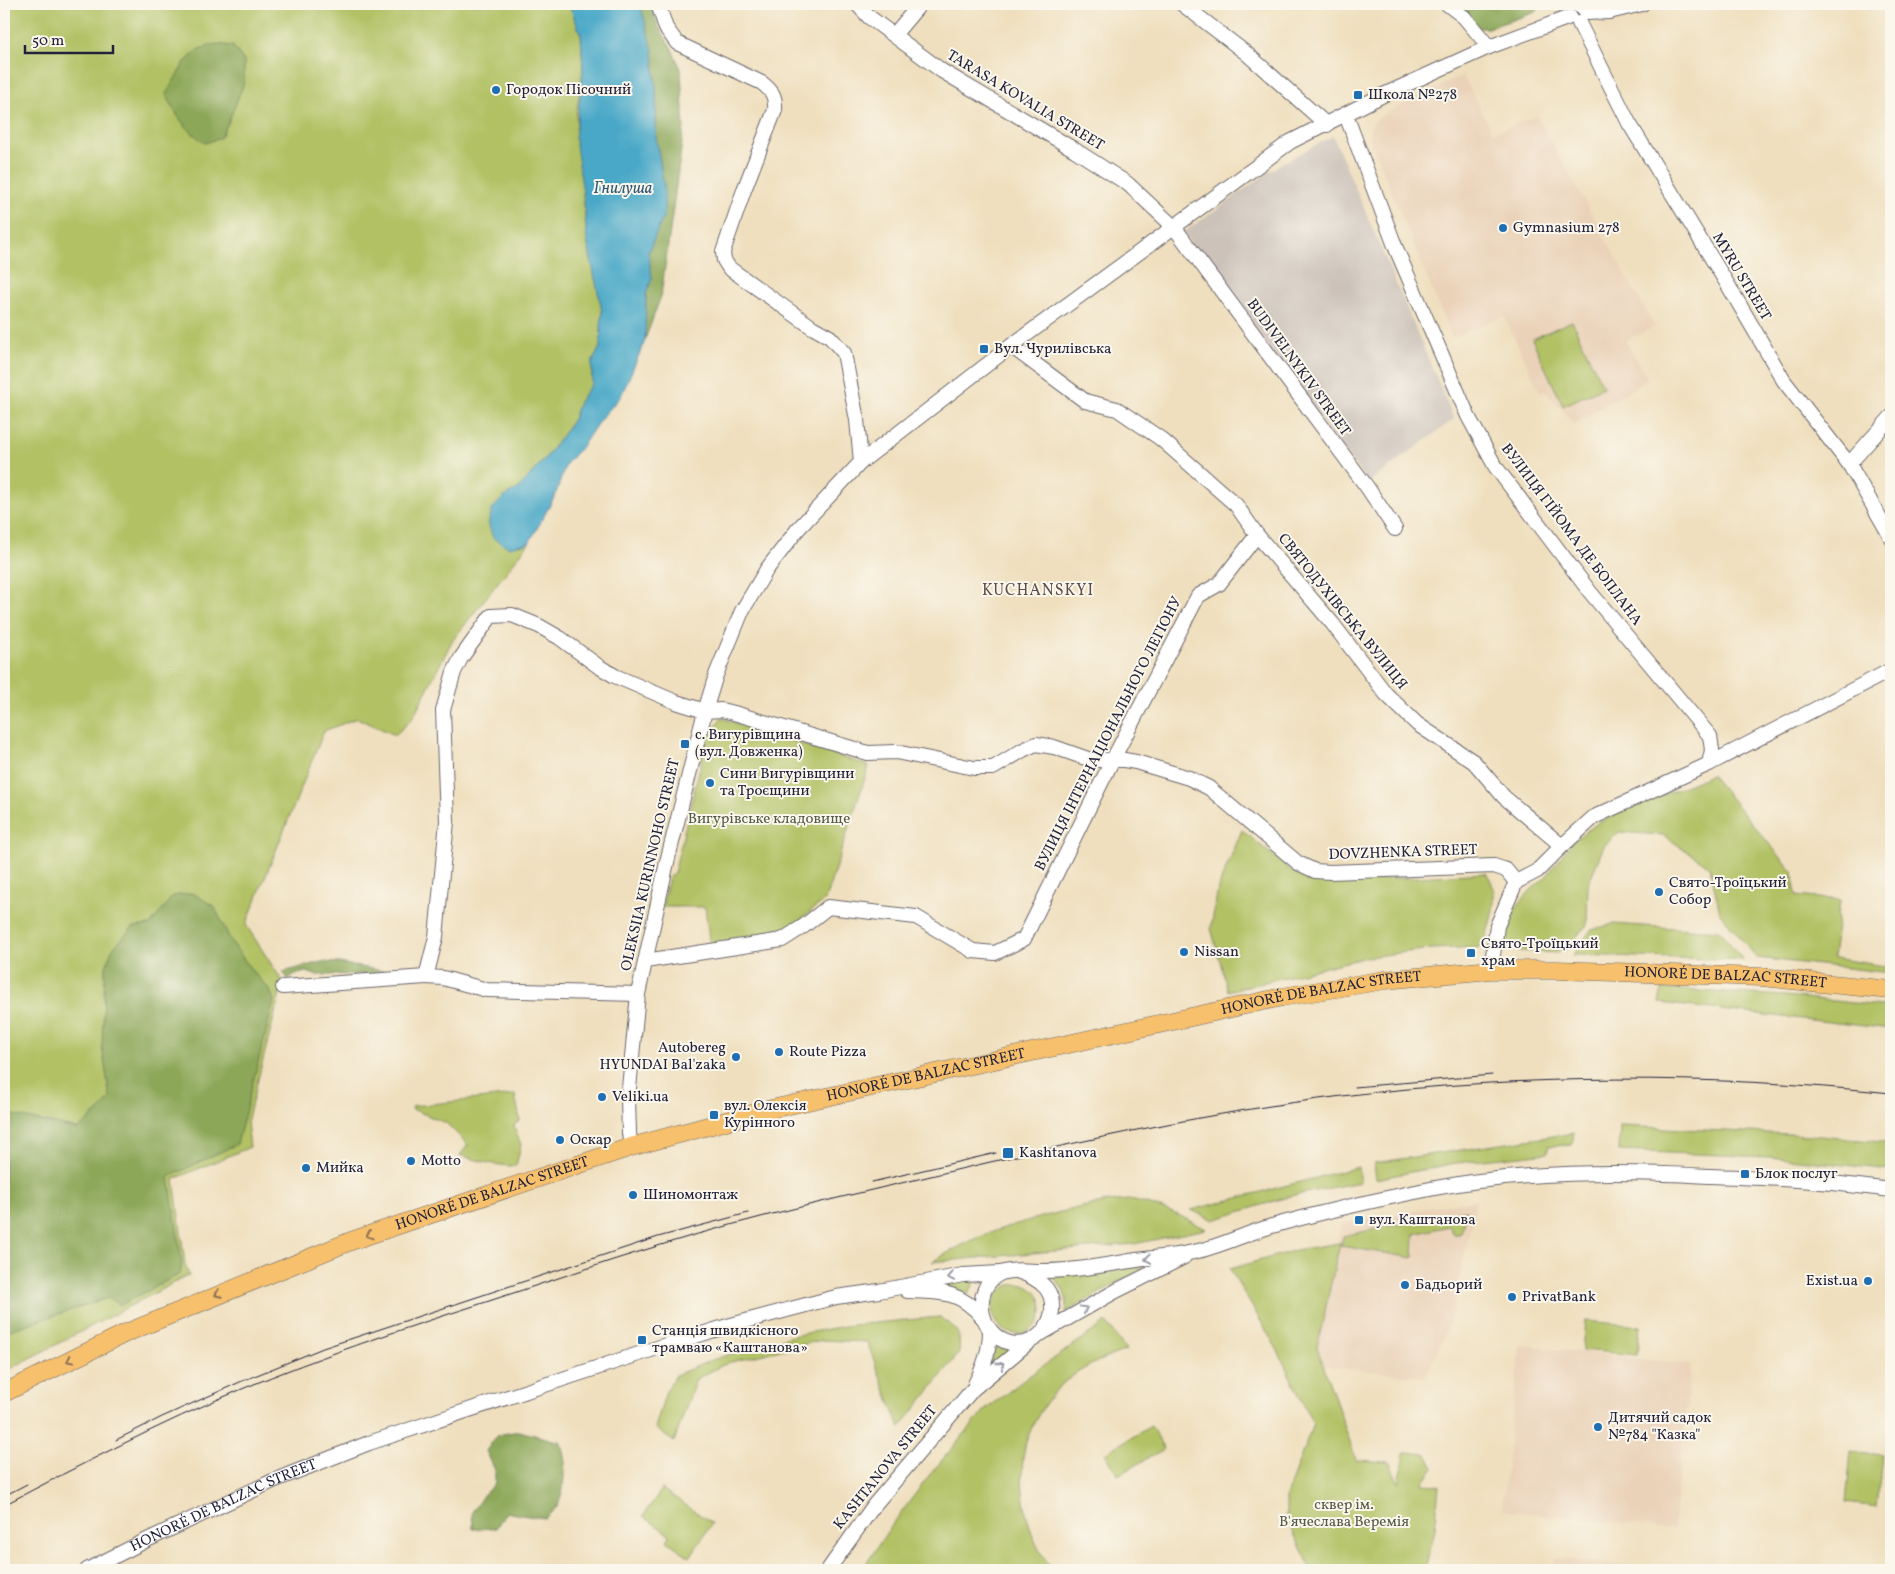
<svg xmlns="http://www.w3.org/2000/svg" width="1895" height="1574" font-family="Vollkorn,serif">
<rect width="100%" height="100%" fill="#fbf7ec"/>
<filter id="ink" filterUnits="userSpaceOnUse"><feTurbulence type="fractalNoise" baseFrequency=".02" numOctaves="2"/><feDisplacementMap in="SourceGraphic" scale="10" xChannelSelector="R" yChannelSelector="G"/><feConvolveMatrix kernelMatrix="1 2 1 2 8 2 1 2 1" color-interpolation-filters="sRGB"/></filter>
<filter id="wash" filterUnits="userSpaceOnUse"><feTurbulence type="fractalNoise" baseFrequency=".0096" numOctaves="4" result="noise"/><feDisplacementMap in="SourceGraphic" scale="20" xChannelSelector="R" yChannelSelector="G"/><feGaussianBlur stdDeviation="1.12" result="paint"/><feColorMatrix in="noise" values="0 0 0 0 0 0 0 0 0 0 0 0 0 0 0 0 0 1.4 0 .05"/><feComposite in="paint" operator="in"/></filter>
<g filter="url(#wash)">
<rect width="100%" height="100%" fill="#efdfbe"/>
<g fill="#ead2b8">
<path d="M1463 75 1493 133 1537 116 1655 327 1625 340 1648 379 1574 424 1546 391 1540 392 1504 316 1452 338 1370 140V130L1374 122 1382 115Z"/>
<path d="M1476 1200 1450 1323 1425 1377 1323 1366 1317 1347 1341 1223Z"/>
<path d="M1520 1345 1691 1365 1673 1529 1502 1510Z"/>
<path d="M1556 1558 1588 1562 1665 1570H1554Z"/>
</g>
<path fill="#ccc2b9" d="M1333 136 1454 419 1368 483 1183 233 1282 163Z"/>
<g fill="#b1c163" stroke="#6a724f">
<path d="M4 4H569L581 35 583 70 576 115 587 241 602 311 600 347 592 363V383L579 402 573 419 564 433 547 456 519 488 504 497 508 547 529 543 452 641 412 719 395 735 357 718 324 731 246 925 283 982 247 1122 250 1147 174 1179 185 1264 189 1275 4 1372Z"/>
<path d="M1572 321 1603 387 1563 406 1532 339Z"/>
<path d="M721 718 869 766 825 900 780 936 710 947 705 907H662L669 877 674 873 707 738Z"/>
<path d="M1711 775 1793 872 1796 896 1840 900 1833 958 1891 967V973L1757 958 1720 913 1710 867 1663 835 1619 832 1604 846 1588 884 1587 925 1576 937 1558 953 1506 950 1503 943 1507 926 1517 906 1531 890 1545 878 1573 841 1599 822Z"/>
<path d="M1242 830 1294 873 1331 882 1486 873C1503 893 1489 924 1483 947L1431 949 1367 957 1228 991 1211 928 1218 888Z"/>
<path d="M1613 924 1720 931 1743 960 1573 955 1591 930Z"/>
<path d="M1662 989 1786 996 1891 1007V1029L1659 1003Z"/>
<path d="M515 1095 520 1120 514 1126 521 1145 516 1166C496 1166 479 1161 460 1155L468 1145 446 1123 412 1109 413 1106Z"/>
<path d="M1620 1126 1810 1135 1891 1143V1170L1770 1157 1619 1151Z"/>
<path d="M1574 1133 1572 1145 1548 1146V1153L1456 1163 1376 1179 1374 1163Z"/>
<path d="M1358 1167 1360 1182 1291 1196 1213 1220 1191 1210Z"/>
<path d="M1129 1200C1157 1205 1181 1215 1206 1229L1134 1244 932 1262C974 1236 1006 1226 1053 1214 1081 1207 1101 1202 1129 1200Z"/>
<path d="M1466 1210 1462 1230 1460 1234H1454L1449 1226 1414 1234 1413 1258 1341 1246 1343 1236Z"/>
<path d="M1340 1243 1317 1347 1356 1460 1389 1462 1399 1483 1404 1452 1427 1454 1434 1468 1422 1484 1439 1485 1435 1530 1425 1570H1312L1286 1518V1496L1313 1424 1277 1349 1230 1269 1296 1250Z"/>
<path d="M1147 1266 1066 1312C1068 1297 1064 1288 1053 1277Z"/>
<path d="M977 1277 968 1295C955 1287 941 1286 925 1286Z"/>
<circle cx="1017" cy="1309" r="25"/>
<path d="M940 1317C957 1328 961 1332 959 1353L900 1428 867 1342 822 1340 727 1363 696 1379 674 1442 655 1428 666 1391 676 1375 712 1360 765 1343 806 1333 851 1325Z"/>
<path d="M1585 1321 1640 1326 1637 1355 1582 1350Z"/>
<path d="M1106 1322 1126 1350C1102 1359 1078 1369 1059 1387 1045 1401 1030 1427 1025 1446 1017 1485 1026 1540 1053 1570H862L889 1529 931 1473 985 1410 1029 1376Z"/>
<path d="M996 1344 1012 1349 988 1370Z"/>
<path d="M1151 1426 1164 1449 1118 1475 1105 1453Z"/>
<path d="M1851 1451 1882 1455 1877 1507 1846 1503Z"/>
<path d="M662 1489 712 1523 690 1557 667 1541 670 1535 643 1516Z"/>
</g>
<g fill="#8ca759" stroke="#57644a">
<path d="M640 4H650L658 25 671 47 681 69 684 128 661 296 645 340 646 294 652 278 648 253 655 235 664 187 656 137V89L653 51Z"/>
<path d="M1454 4H1544L1536 12 1488 28H1476Z"/>
<path d="M215 44 233 46 244 61V83L228 123 220 138 205 143C185 129 176 116 166 94L185 62 199 49Z"/>
<path d="M192 893 214 906 231 941 252 971 270 990 274 1001 237 1144 169 1177 182 1264 180 1274 121 1305 108 1298 4 1332V1113L78 1129 101 1109 110 1098 102 1047 105 970 112 949 133 927 150 925 173 896Z"/>
<path d="M321 962 339 963 400 974 315 975C304 970 298 971 288 979L283 972Z"/>
<path d="M519 1431 561 1442 565 1462 563 1489 558 1506 545 1518 521 1515 506 1512 496 1528 473 1529 472 1512 484 1494 495 1484V1470L486 1451 497 1435Z"/>
</g>
<path fill="#48a8c7" stroke="#356581" d="M569 4H640L653 51 656 89V137L664 187V215L648 253 652 278 646 294 645 341 621 396 599 421 583 445 566 464 555 496 529 543 508 547 493 538 488 523 493 508 504 497 519 488 547 456 564 433 573 419 579 402 592 383V363L600 347 602 311 587 241 584 200 575 138 583 70 581 35Z"/>
</g>
<g filter="url(#ink)">
<g fill="none" stroke-linecap="round" stroke-linejoin="round">
<g stroke="#6a6469" stroke-width="16">
<g id="minor">
<path d="M658 4 666 28 677 43 762 83C772 91 776 96 775 110L744 190 723 252 724 260 729 268 812 327 830 337 844 353 857 420 861 462"/>
<path d="M857 4 869 17 942 71 1075 150 1128 184 1174 227 1367 487 1395 529"/>
<path d="M1182 4 1246 53 1327 125"/>
<path d="M1447 4 1464 17 1489 47"/>
<path d="M1579 6 1580 4"/>
<path d="M1586 13 1609 12 1642 4"/>
<path d="M1579 23 1629 123 1728 285 1784 381 1849 464 1891 537"/>
<path d="M894 35 920 4"/>
<path d="M1346 115 1395 246 1468 416 1495 466 1590 592 1710 736 1712 750 1709 764"/>
<path d="M1011 346 1085 401 1117 409 1161 439 1236 505 1257 535 1332 623 1386 694 1417 724 1474 762 1504 797 1562 846"/>
<path d="M1849 464 1891 417"/>
<path d="M645 961 782 940 804 926 828 907 916 917 973 951 995 953 1024 939 1112 761 1198 596 1219 584 1257 535"/>
<path d="M1491 970 1497 926 1516 882 1537 871 1562 846 1594 817 1709 764 1891 670"/>
<path d="M283 987 426 977"/>
<path d="M638 994 487 990 443 978 426 977 436 937 447 821 443 710 454 672 461 658 491 616 512 615 539 626 560 638 598 666 615 676 676 702 705 711 721 710 734 713 868 753 896 752 974 768H993L1023 750 1036 744 1054 747 1091 760H1124L1136 762 1189 778 1209 788 1298 863 1315 871 1330 872 1494 866 1506 870 1516 882"/>
<path d="M631 1147 629 1133 628 1099 638 994 667 862 705 711 716 675 742 611 767 569 798 529 861 462 1011 346 1290 142 1381 96 1489 47 1570 17"/>
<path d="M1017 1271C1028 1275 1038 1279 1046 1288 1064 1312 1040 1350 1010 1343 980 1336 970 1290 999 1274 1010 1268 1029 1271 1043 1271 1074 1271 1106 1265 1137 1260 1157 1257 1178 1256 1198 1251 1223 1245 1247 1233 1272 1226 1325 1211 1380 1199 1435 1188 1525 1171 1617 1171 1708 1176 1737 1177 1767 1178 1797 1180 1828 1182 1860 1186 1891 1190"/>
<path d="M907 1291C941 1292 959 1290 983 1318"/>
<path d="M1042 1333 1116 1291 1184 1257"/>
<path d="M975 1384C984 1367 990 1350 990 1331"/>
<path id="s1" d="M87 1570 147 1540 275 1480 369 1443 666 1345 731 1325 836 1297 879 1291 963 1275 1000 1273"/>
<path d="M828 1570 875 1504 973 1389 1029 1342"/>
</g>
</g>
<g stroke="#6a6469" stroke-width="19">
<g id="major">
<path id="s2" d="M4 1393 126 1333 351 1241 631 1147 767 1110 1282 997 1385 980 1491 970H1556L1761 977 1891 990"/>
</g>
</g>
<use href="#minor" stroke="#fff" stroke-width="14"/>
<use href="#major" stroke="#f7c06c" stroke-width="18"/>
<g stroke="#22223b" stroke-width="1">
<path d="M1355 1087 1492 1075"/>
<path d="M872 1182 996 1153"/>
<path d="M116 1440 162 1417 240 1382 323 1348 658 1237 748 1213"/>
<path d="M4 1496 27 1484"/>
<path d="M4 1505C82 1464 161 1423 242 1389 321 1356 402 1329 483 1303 542 1284 601 1263 661 1245 758 1215 857 1194 956 1170 1084 1140 1212 1112 1342 1096 1525 1074 1708 1074 1891 1093"/>
</g>
</g>
<defs><path id="oneway-chevron" d="M-2-3.5L2.5 0L-2 3.5" fill="none" stroke-width="1.6" stroke-linecap="round" stroke-linejoin="round" transform="scale(1.25)"/></defs>
<g stroke="#8c7154">
<use href="#oneway-chevron" transform="translate(369 1235) rotate(162)"/>
<use href="#oneway-chevron" transform="translate(218 1294) rotate(157)"/>
<use href="#oneway-chevron" transform="translate(70 1360) rotate(154)"/>
</g>
<g stroke="#9c9ca7">
<use href="#oneway-chevron" transform="translate(1148 1259) rotate(171)"/>
<use href="#oneway-chevron" transform="translate(951 1277) rotate(169)"/>
<use href="#oneway-chevron" transform="translate(1084 1309) rotate(-29)"/>
<use href="#oneway-chevron" transform="translate(1001 1365) rotate(-40)"/>
</g>
</g>
<g fill="#1f6fb2" stroke="#fbf7ec" stroke-width="2">
<circle cx="496" cy="90" r="5"/>
<rect x="1353" y="90" width="10" height="10" rx="2.5"/>
<circle cx="1503" cy="228" r="5"/>
<rect x="979" y="344" width="10" height="10" rx="2.5"/>
<rect x="680" y="739" width="10" height="10" rx="2.5"/>
<circle cx="710" cy="783" r="5"/>
<circle cx="1659" cy="892" r="5"/>
<circle cx="1184" cy="952" r="5"/>
<rect x="1466" y="948" width="10" height="10" rx="2.5"/>
<circle cx="779" cy="1052" r="5"/>
<circle cx="736" cy="1057" r="5"/>
<circle cx="602" cy="1097" r="5"/>
<rect x="709" y="1110" width="10" height="10" rx="2.5"/>
<circle cx="560" cy="1140" r="5"/>
<rect x="1002" y="1147" width="12" height="12" rx="2.5"/>
<circle cx="411" cy="1161" r="5"/>
<circle cx="306" cy="1168" r="5"/>
<rect x="1740" y="1169" width="10" height="10" rx="2.5"/>
<circle cx="633" cy="1195" r="5"/>
<rect x="1354" y="1215" width="10" height="10" rx="2.5"/>
<circle cx="1868" cy="1281" r="5"/>
<circle cx="1405" cy="1285" r="5"/>
<circle cx="1512" cy="1297" r="5"/>
<rect x="637" y="1335" width="10" height="10" rx="2.5"/>
<circle cx="1598" cy="1427" r="5"/>
</g>
<g text-anchor="middle" dominant-baseline="central" stroke-width="4" stroke-linejoin="round" paint-order="stroke">
<g font-size="15" fill="#22223b" stroke="#fbf7ec" text-anchor="start">
<text x="506" y="90">Городок Пісочний</text>
<text x="1368" y="95">Школа №278</text>
<text x="1513" y="228">Gymnasium 278</text>
<text x="994" y="349">Вул. Чурилівська</text>
<text x="695" y="735">с. Вигурівщина<tspan x="695" dy="17">(вул. Довженка)</tspan></text>
<text x="720" y="774">Сини Вигурівщини<tspan x="720" dy="17">та Троєщини</tspan></text>
<text x="1669" y="883">Свято-Троїцький<tspan x="1669" dy="17">Собор</tspan></text>
<text x="1481" y="944">Свято-Троїцький<tspan x="1481" dy="17">храм</tspan></text>
<text x="1194" y="952">Nissan</text>
<text x="726" y="1048" text-anchor="end">Autobereg<tspan x="726" dy="17">HYUNDAI Bal'zaka</tspan></text>
<text x="789" y="1052">Route Pizza</text>
<text x="612" y="1097">Veliki.ua</text>
<text x="724" y="1106">вул. Олексія<tspan x="724" dy="17">Курінного</tspan></text>
<text x="570" y="1140">Оскар</text>
<text x="1019" y="1153">Kashtanova</text>
<text x="421" y="1161">Motto</text>
<text x="316" y="1168">Мийка</text>
<text x="1755" y="1174">Блок послуг</text>
<text x="643" y="1195">Шиномонтаж</text>
<text x="1369" y="1220">вул. Каштанова</text>
<text x="1858" y="1281" text-anchor="end">Exist.ua</text>
<text x="1415" y="1285">Бадьорий</text>
<text x="1522" y="1297">PrivatBank</text>
<text x="652" y="1331">Станція швидкісного<tspan x="652" dy="17">трамваю «Каштанова»</tspan></text>
<text x="1608" y="1418">Дитячий садок<tspan x="1608" dy="17">№784 "Казка"</tspan></text>
</g>
<g font-size="15" fill="#22223b" stroke="#fbf7ec">
<text transform="translate(1025 101) rotate(31)">TARASA KOVALIA STREET</text>
<text transform="translate(1741 277) rotate(59)">MYRU STREET</text>
<text transform="translate(1298 368) rotate(54)">BUDIVELNYKIV STREET</text>
<text transform="translate(1571 535) rotate(53)">ВУЛИЦЯ ГІЙОМА ДЕ БОПЛАНА</text>
<text transform="translate(1342 612) rotate(51)">СВЯТОДУХІВСЬКА ВУЛИЦЯ</text>
<text transform="translate(1109 734) rotate(-63)">ВУЛИЦЯ ІНТЕРНАЦІОНАЛЬНОГО ЛЕГІОНУ</text>
<text transform="translate(1403 853) rotate(-2)">DOVZHENKA STREET</text>
<text transform="translate(651 865) rotate(-77)">OLEKSIIA KURINNOHO STREET</text>
<text stroke="none"><textPath href="#s2" startOffset="1788">HONORÉ DE BALZAC STREET</textPath></text>
<text stroke="none"><textPath href="#s2" startOffset="1382">HONORÉ DE BALZAC STREET</textPath></text>
<text stroke="none"><textPath href="#s2" startOffset="978">HONORÉ DE BALZAC STREET</textPath></text>
<text stroke="none"><textPath href="#s2" startOffset="528">HONORÉ DE BALZAC STREET</textPath></text>
<text transform="translate(886 1468) rotate(-51)">KASHTANOVA STREET</text>
<text stroke="none"><textPath href="#s1" startOffset="151">HONORÉ DE BALZAC STREET</textPath></text>
</g>
<g font-size="15" fill="#545a49" stroke="#fbf7ec">
<text x="769" y="819">Вигурівське кладовище</text>
<text x="1344" y="1505">сквер ім.<tspan x="1344" dy="17">В'ячеслава Веремія</tspan></text>
</g>
<g font-size="16" font-style="italic" fill="#315873" stroke="#fbf7ec">
<text x="623" y="189">Гнилуша</text>
</g>
<g font-size="16" letter-spacing="1" fill="#5f4e4a" stroke="#fbf7ec">
<text x="1038" y="591">KUCHANSKYI</text>
</g>
</g>
<rect width="1895" height="1574" fill="none" stroke="#fbf7ec" stroke-width="20"/>
<path d="M25 45v8h88v-8" fill="none" stroke="#22223b" stroke-width="2.5"/>
<text x="32" y="45" font-size="15" fill="#22223b" stroke="#fbf7ec" stroke-width="4" paint-order="stroke">50 m</text>
</svg>
